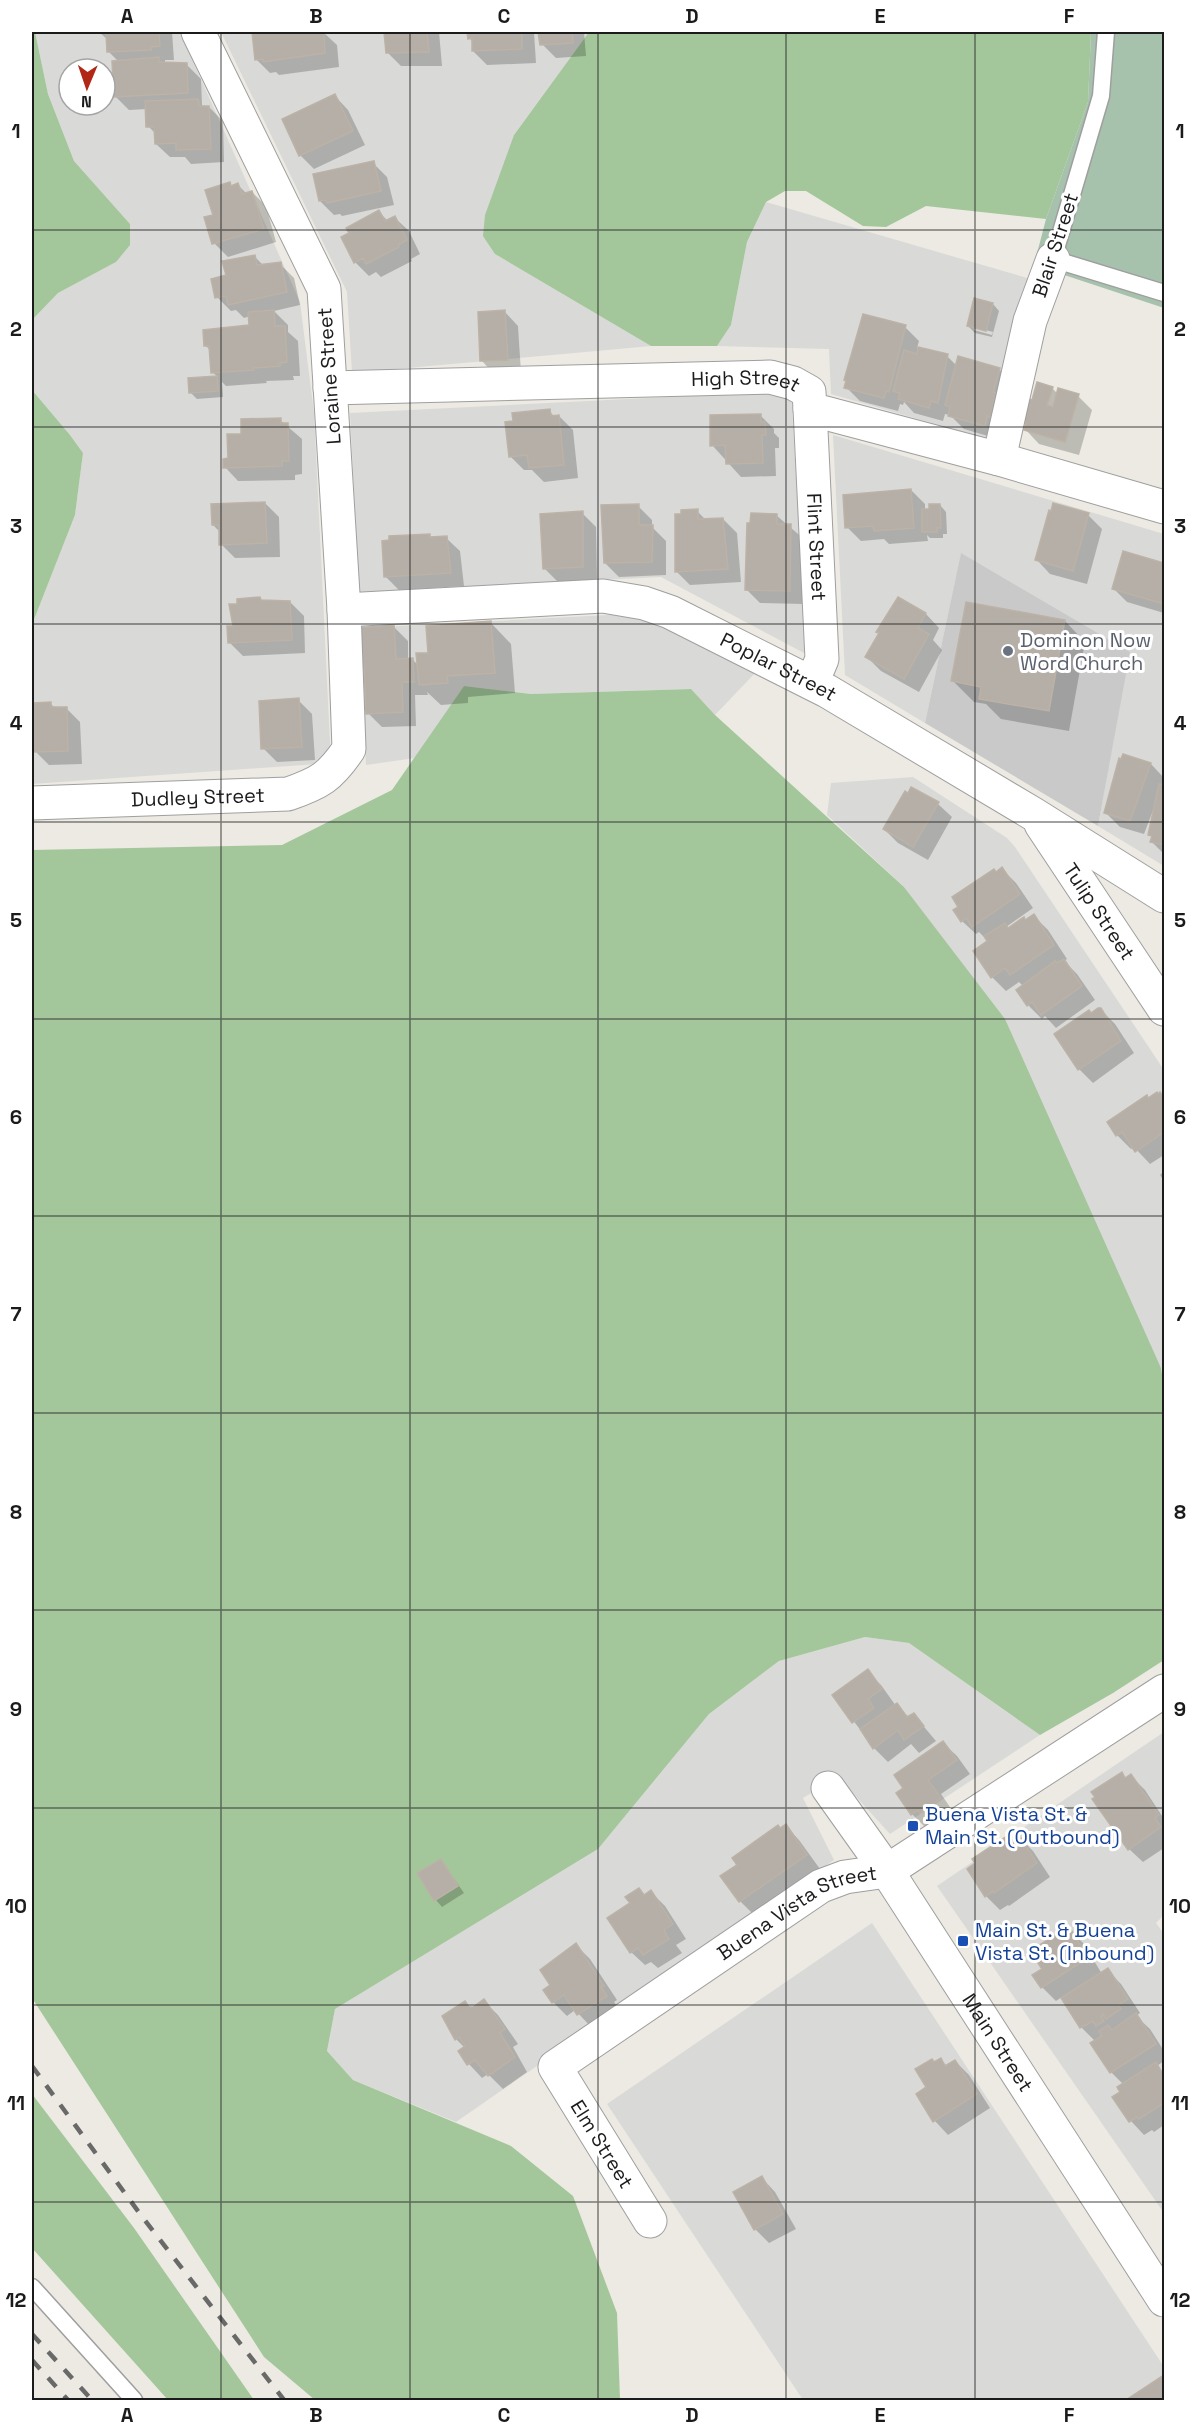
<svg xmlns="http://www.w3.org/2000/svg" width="1196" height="2432" font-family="'Space Grotesk',sans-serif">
<rect width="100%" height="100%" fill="#eceae2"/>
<g fill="#d9d9d8" fill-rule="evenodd">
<path d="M35 32H180L300 302 314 413 331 763 32 784V622L35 617 75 515 83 453 70 435 32 390V320L58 293 116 262 130 224 74 161 48 94ZM69 69H105V105H69Z"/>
<path d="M221 32H589L514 135 495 254 651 346 352 373 347 292Z"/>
<path d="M766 202 1034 280 987 439 831 394 829 349 717 346 731 325 747 242Z"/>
<path d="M791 391 806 654 661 577 359 592 350 413Z"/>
<path d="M833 435 1164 534V866L1098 826 1129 652 961 554 925 723 845 675Z"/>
<path d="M646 613 756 672 715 715 690 689 531 694 464 686 415 758 366 765 360 628Z"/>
<path d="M913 777 1007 838 1015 847 1164 1070V1387L1161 1368 904 887 827 815 831 783Z"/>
<path d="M865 1637 909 1643 1040 1735 890 1834 838 1777 803 1798 834 1860 456 2122 353 2080 327 2051 335 2009 598 1849 709 1714 779 1661Z"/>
<path d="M1164 1732V1915L1156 1923 1164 1934V2213L937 1886Z"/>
<path d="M872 1923 1164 2367V2400H803L607 2104Z"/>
</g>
<path fill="#c9c9c9" d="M961 553 1130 652 1098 826 925 723Z"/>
<g fill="#a3c79b">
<path d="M32 32H35L48 94 74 161 130 224V245L116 262 58 293 32 320Z"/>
<path d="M589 32H1091L1088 102 1046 219 926 206 886 227 863 226 806 191H785L766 202 747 242 731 325 717 346H651L495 254 483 236 485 215 514 135Z"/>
<path d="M32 390 70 435 83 453 75 515 35 617 32 622Z"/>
<path d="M464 686 531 694 691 689 715 715 904 887 1005 1019 1161 1368 1164 1387V1660L1113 1693 1040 1735 909 1643 865 1637 779 1661 709 1714 598 1849 335 2009 327 2051 353 2080 511 2146 573 2196 617 2313 620 2400H315L264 2357 32 1998V850L282 845 392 790Z"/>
<path d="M32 2094 134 2228 254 2400H168L32 2248Z"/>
</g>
<path fill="#a6c2ad" d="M1091 32H1164V308L1034 265 1046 219 1088 102Z"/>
<g fill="#0003" fill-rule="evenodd">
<path d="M99 32H172L174 60H165V64L187 65 201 79 202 105 204 108 209 107 223 121 224 162 191 164 185 157H170L156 144V134L148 126 147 109 129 110 115 96 119 62 109 52 108 40Z"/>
<path d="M253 32H323L337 45 339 67 279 75 276 72 270 73 256 59Z"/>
<path d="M386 32H439L442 66H401L387 52Z"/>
<path d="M469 32H534L536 63 487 65 473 51V42L469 38Z"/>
<path d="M540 32H584L586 56 556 58 542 44Z"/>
<path d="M335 96 348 110 365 145 314 169 300 155Z"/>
<path d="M373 163 387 177 394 205 342 216 340 214 334 215 320 201Z"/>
<path d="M230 184 233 187 238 185 247 194 252 192 266 206 276 242 228 257 214 243 215 216Z"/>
<path d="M379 212 388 221 395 218 409 231 420 254 411 259 412 261 381 277 376 272 369 276 355 262Z"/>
<path d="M255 257 264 266 280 264 294 278 300 305 274 311 288 325V332L298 341 300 376H293L294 380 266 381 267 383 226 386 222 382 223 397 197 399 190 392 189 379 218 377 212 372 211 351 206 346 250 326V316L244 318 236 310 231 311 217 297 228 276Z"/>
<path d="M993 304 999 311 992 337 975 333 968 326ZM974 327 993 332 992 335 974 330Z"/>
<path d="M505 312 518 326 521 373 495 375 482 361Z"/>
<path d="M905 327 919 341 917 348 947 356 957 366 999 369 1013 383 998 439 964 429 950 415 945 414 943 421 914 413 904 402 903 405 900 404 898 411 860 401 846 387Z"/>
<path d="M1052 388 1058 394 1078 396 1092 410 1079 455 1039 444 1026 430 1027 424 1024 421 1033 401Z"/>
<path d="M549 411 555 417 559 416 573 430 578 478 544 482 532 470H524L510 456Z"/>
<path d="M760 415 774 429V433L779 438V448H775L776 476 741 477 712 445Z"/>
<path d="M280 420 302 439V474L295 475V480L238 481 225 467 242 435Z"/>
<path d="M911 490 925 504V511L940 505 946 512 947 534H943V538H930L927 535 928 541 889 544 884 539 861 541 847 527Z"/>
<path d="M265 503 279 517 280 557 235 558 221 544 220 532 213 525Z"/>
<path d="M638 506 652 520V527L666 541V575L619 577 605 563Z"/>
<path d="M697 511 706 520 723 519 737 533 741 582 690 585 676 571Z"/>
<path d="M582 513 596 527 597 580 558 582 544 568Z"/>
<path d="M776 515 805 540 803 604 760 603 746 589 752 525Z"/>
<path d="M1088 515 1102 529 1087 584 1050 574 1037 560Z"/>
<path d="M429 536 432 538H446L460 551 464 586 399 590 385 576Z"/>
<path d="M1124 553 1164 565V613L1127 602 1113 588Z"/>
<path d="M898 599 926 614 939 628 933 640 942 650 919 692 881 671 867 657Z"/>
<path d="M262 601 290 602 304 616 305 653 243 656 229 642 235 628Z"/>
<path d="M1065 621 1085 642 1069 731 1001 719 986 704 974 702 953 681Z"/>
<path d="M491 623 511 644 515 693 468 697V703L441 705 427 692 428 695H415L416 726 382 727 368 713 366 671 358 663 394 627 408 641V660H413L419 666 429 654Z"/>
<path d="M298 700 312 714 315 760 277 762 263 748Z"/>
<path d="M50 703 56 709 66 708 80 722 82 764 49 765 35 751Z"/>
<path d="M1124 756 1151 764 1164 778 1161 786 1164 787V854L1152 842 1153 838 1150 835 1155 808H1154L1144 834 1120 827 1106 813Z"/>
<path d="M912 789 938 804 952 817 928 860 898 843 884 829Z"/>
<path d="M1002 869 1016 883 1033 908 1006 927 1008 929 1034 916 1048 930 1067 959 1064 961 1077 974 1095 1000 1056 1028 1045 1016 1042 1019 1028 1005 1023 986 1019 982 1006 991 992 977 989 942 979 932 976 934 962 921 997 873Z"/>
<path d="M1101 1010 1115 1024 1134 1053 1093 1083 1079 1069 1091 1014Z"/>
<path d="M1160 1094 1164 1098V1155L1150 1164 1134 1147 1131 1149 1117 1135 1149 1099Z"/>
<path d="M1164 1171V1181L1160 1175Z"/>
<path d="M867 1671 881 1685 896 1706 910 1718 914 1715 936 1741 919 1753 911 1744 888 1762 874 1748 834 1695Z"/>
<path d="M943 1743 957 1756 970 1774 941 1794 954 1813 926 1828 912 1814 905 1788Z"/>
<path d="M1121 1774 1126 1779 1131 1776 1145 1790 1164 1819V1848L1143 1862 1129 1849Z"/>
<path d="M786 1826 799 1840 820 1869 754 1915 740 1901 739 1865Z"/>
<path d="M1010 1836 1014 1840 1019 1837 1033 1851 1050 1877 1009 1906 1008 1905 1000 1910 986 1896Z"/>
<path d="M441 1860 464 1893 442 1907 436 1900 419 1873Z"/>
<path d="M639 1890 645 1896 651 1892 665 1906 686 1939 676 1945 682 1953 658 1968 651 1962 645 1965 631 1952Z"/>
<path d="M1070 1930 1084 1944 1102 1974 1107 1970 1121 1984 1140 2013 1136 2016 1150 2029 1164 2051V2061L1157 2066 1164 2073V2125L1154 2132 1152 2130 1144 2135 1131 2121 1115 2097 1122 2092 1124 2085 1111 2072 1092 2044 1096 2042 1082 2028 1062 1997 1056 2001 1042 1987 1044 1970 1065 1933Z"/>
<path d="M576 1945 590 1959 617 2000 614 2002 620 2010 592 2028 575 2010 567 2016 553 2002 552 1986Z"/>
<path d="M484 2001 498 2015 518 2044 513 2047 527 2072 503 2089 488 2074 482 2078 469 2064 465 2048 456 2039 471 2009Z"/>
<path d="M941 2060 947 2066 955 2061 969 2075 990 2108 948 2135 935 2121 918 2095 928 2088 935 2064Z"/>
<path d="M762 2178 775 2192 796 2229 769 2243 755 2229Z"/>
<path d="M1164 2377V2400H1129Z"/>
</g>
<g fill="#b5afa8" stroke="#bcb2a6" stroke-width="1.5">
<path d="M98 32H159L160 46 151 47V50L107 52 106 32Z"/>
<path d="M252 32H324L325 53 263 62V59L255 60Z"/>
<path d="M384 32H427L429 52 386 53Z"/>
<path d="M467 32H522V49L472 51V38L468 39Z"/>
<path d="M538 32H572L573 43 540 45Z"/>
<path d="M159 57V62L187 63 188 93 114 97 112 61Z"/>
<path d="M335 94 353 131 299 156 282 119Z"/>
<path d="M198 99 200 106H209L211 149 176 150V143L155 144 154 127H146L145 101Z"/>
<path d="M374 161 381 191 327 203 326 200 319 201 313 174Z"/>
<path d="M230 182 231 186 238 183 242 194 252 191 264 229 212 244 204 217 213 215 205 190Z"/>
<path d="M379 210 385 221 395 216 407 240 398 245 399 247 366 264 363 258 354 263 341 237 349 233 346 228Z"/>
<path d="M255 255 257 265 281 262 287 292 228 305 226 296 215 298 211 279 226 275 222 261Z"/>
<path d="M974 298 993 303 986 331 967 326Z"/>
<path d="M274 310 275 326H285L287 362 280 363V366L253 368 254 370 211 373 209 346H204L203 330 249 325 248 312Z"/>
<path d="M505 310 508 360 480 361 478 312Z"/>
<path d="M863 314 906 325 889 392 886 391 884 398 844 388 846 381 844 380Z"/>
<path d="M918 347 948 354 938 403 931 401 929 408 898 399 900 393 893 391 904 350 917 354Z"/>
<path d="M958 356 1000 368 993 392 1000 394 994 419 987 416 985 426 948 416 950 407 945 405Z"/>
<path d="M217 376 218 391 189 393 188 378Z"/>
<path d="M1037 382 1053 387 1047 405 1053 407 1058 388 1079 394 1065 442 1024 430 1026 422 1022 421 1028 399 1032 400Z"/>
<path d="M550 409 551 416 559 415 564 465 529 468 527 455 509 457 505 422 513 421 512 413Z"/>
<path d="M761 414V422H765L766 435H762L763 463 726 464 725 445 710 446V415Z"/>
<path d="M281 418V423H288L289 461H282V466L223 468V459L228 458 227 434H241V419Z"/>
<path d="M911 489 914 528 874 531 873 526 845 528 843 495Z"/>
<path d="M265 502 267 543 219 545V525H212L211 504Z"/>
<path d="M1053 503 1089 513 1073 571 1035 560 1049 510 1051 511Z"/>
<path d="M639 504V525H653L652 562 604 563 601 505Z"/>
<path d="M929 504H940L941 528H937V532H922V509H929Z"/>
<path d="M698 509V519L723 518 728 569 675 572V514H681V510Z"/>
<path d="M583 511V567L543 569 540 514Z"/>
<path d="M751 513 777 514V524H791L790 591 745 590 747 523H750Z"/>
<path d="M430 534V537L447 536 451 573 384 577 382 541 389 540V536Z"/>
<path d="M1123 551 1164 563V604L1112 589Z"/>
<path d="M260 597 261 600 290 601 292 640 228 643 227 626H233L229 604H237V599Z"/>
<path d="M898 597 926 613 918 628 929 634 904 679 865 657 879 633 876 632Z"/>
<path d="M966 602 1065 620 1049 711 979 699 981 687 951 681Z"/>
<path d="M491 621 495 673 447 676 448 683 419 685 416 653H428L426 626Z"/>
<path d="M394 625 396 659 413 658 414 682H402L403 712 366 714 364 664H357L355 628Z"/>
<path d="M299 698 302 747 261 749 259 701Z"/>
<path d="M51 702V707H67L68 751 33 752V703Z"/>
<path d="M1123 754 1151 763 1130 821 1104 813 1119 758 1121 759Z"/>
<path d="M1159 784 1164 785V845L1150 842 1152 836 1148 835Z"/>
<path d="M911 787 939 802 913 847 883 829 905 791 908 793Z"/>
<path d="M1002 867 1020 894 972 927 966 918 961 922 953 910 958 907 952 897 994 869 996 872Z"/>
<path d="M1034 914 1054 945 1010 975 1005 968 991 978 973 951 987 941 984 936 1005 923 1008 928 1024 917 1025 920Z"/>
<path d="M1064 959 1082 986 1041 1015 1032 1002 1027 1006 1016 990 1055 961 1057 963Z"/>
<path d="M1098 1008H1101L1121 1041 1078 1070 1054 1034 1089 1010 1091 1013Z"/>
<path d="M1157 1092 1158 1094 1160 1092 1164 1098V1132L1135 1152 1122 1132 1116 1136 1107 1122 1147 1095 1148 1098Z"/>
<path d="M868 1669 882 1689 868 1699 874 1708 852 1723 832 1695Z"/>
<path d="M897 1703 907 1717 914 1713 924 1726 904 1740 898 1730 873 1749 860 1729Z"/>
<path d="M943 1741 957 1760 928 1780 941 1798 920 1813 918 1810 911 1815 896 1793 903 1788 894 1775Z"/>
<path d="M1122 1772 1125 1778 1131 1774 1159 1815 1155 1818 1161 1827 1128 1850 1092 1799 1095 1797 1091 1792Z"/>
<path d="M786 1824 807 1855 739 1902 720 1876 737 1865 732 1858 778 1825 780 1828Z"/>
<path d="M1010 1834 1013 1839 1019 1835 1037 1863 994 1893 993 1891 985 1897 967 1869 975 1863 972 1859Z"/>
<path d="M441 1859 458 1886 434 1901 417 1873Z"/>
<path d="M639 1888 644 1895 651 1890 673 1924 664 1930 669 1939 643 1955 638 1948 630 1953 607 1918 630 1903 625 1897Z"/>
<path d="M1070 1928 1088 1958 1041 1988 1032 1975 1042 1969 1030 1951 1063 1930 1064 1932Z"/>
<path d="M576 1943 604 1986 601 1987 607 1996 577 2015 564 1995 552 2003 543 1990 550 1985 540 1970Z"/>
<path d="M1108 1968 1128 1999 1118 2005 1121 2009 1106 2019 1103 2014 1101 2016 1104 2021 1096 2026 1093 2021 1080 2028 1061 1998Z"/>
<path d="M484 1999 505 2029 500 2033 515 2057 488 2076 475 2060 467 2065 458 2051 465 2046 459 2037 455 2040 442 2016 465 2001 469 2007H473Z"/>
<path d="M1136 2013 1156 2044 1110 2073 1090 2043 1102 2036 1099 2031 1108 2025 1112 2030Z"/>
<path d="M941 2058 945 2066 955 2060 977 2094 933 2122 916 2094 926 2087 915 2069 932 2059 934 2062Z"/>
<path d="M1156 2062 1164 2076V2103L1139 2119 1137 2117 1129 2122 1112 2097 1120 2092 1117 2087Z"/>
<path d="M762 2176 783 2214 754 2230 733 2192Z"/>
<path d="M1164 2375V2400H1126Z"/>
</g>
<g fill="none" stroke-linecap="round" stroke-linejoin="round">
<g stroke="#9f9f9f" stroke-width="19">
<g id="lane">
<path d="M1106 32 1101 96 1053 259 1164 293"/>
<path d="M32 2287 134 2400"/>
</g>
</g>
<g stroke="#9f9f9f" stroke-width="35">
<g id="street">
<path id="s1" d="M330 388 770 377 793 383 809 392 810 409 999 459 1164 507"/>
<path id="s2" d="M810 409 822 659 812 683"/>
<path d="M999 459 1030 321 1053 259"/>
<path id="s3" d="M344 610 603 596 644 603 670 612 827 691 1035 815 1164 896"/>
<path id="s4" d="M32 803 288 794C320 783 330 777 349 749L344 610 324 289 198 32"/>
<path id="s5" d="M1041 824 1164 1009"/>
<path id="s6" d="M828 1788 887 1871 1164 2300"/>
<path id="s7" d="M650 2221 555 2067 821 1886 845 1877 887 1871 1164 1691"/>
</g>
</g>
<use href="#lane" stroke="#fff" stroke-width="16"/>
<use href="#street" stroke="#fff" stroke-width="33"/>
<g stroke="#696969" stroke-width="4.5" stroke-dasharray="12 12" stroke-linecap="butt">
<path d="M32 2066 143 2218 284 2400"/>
<path d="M32 2334 92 2400"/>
<path d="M32 2360 68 2400"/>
</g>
</g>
<path fill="none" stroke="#1b1b1b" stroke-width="1.5" stroke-opacity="0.55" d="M221 32V2400M410 32V2400M598 32V2400M786 32V2400M975 32V2400M32 230H1164M32 427H1164M32 624H1164M32 822H1164M32 1019H1164M32 1216H1164M32 1413H1164M32 1610H1164M32 1808H1164M32 2005H1164M32 2202H1164"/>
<circle fill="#6b7280" stroke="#fff" stroke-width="2" cx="1008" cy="651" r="6"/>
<g fill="#1a4fb4" stroke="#fff" stroke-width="2">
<rect x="907" y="1820" width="12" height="12" rx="3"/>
<rect x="957" y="1935" width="12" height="12" rx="3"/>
</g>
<g text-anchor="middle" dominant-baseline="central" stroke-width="6" stroke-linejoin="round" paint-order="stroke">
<g font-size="20" fill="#1b1b1b" stroke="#fff">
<text transform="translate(1055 245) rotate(-72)">Blair Street</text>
<text transform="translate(329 376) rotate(-94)">Loraine Street</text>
<text stroke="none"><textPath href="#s1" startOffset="416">High Street</textPath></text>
<text stroke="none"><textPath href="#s2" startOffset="138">Flint Street</textPath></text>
<text stroke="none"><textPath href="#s3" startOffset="450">Poplar Street</textPath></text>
<text stroke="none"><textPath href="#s4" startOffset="166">Dudley Street</textPath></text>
<text stroke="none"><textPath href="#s5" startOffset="105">Tulip Street</textPath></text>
<text stroke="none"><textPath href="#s7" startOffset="470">Buena Vista Street</textPath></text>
<text stroke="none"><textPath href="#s6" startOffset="306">Main Street</textPath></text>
<text transform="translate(602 2144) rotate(58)">Elm Street</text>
</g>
<g font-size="20" fill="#5b616d" stroke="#fff" text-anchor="start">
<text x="1020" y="640">Dominon Now<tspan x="1020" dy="23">Word Church</tspan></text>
</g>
<g font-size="20" fill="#164399" stroke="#fff" text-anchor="start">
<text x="925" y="1814">Buena Vista St. &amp;<tspan x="925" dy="23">Main St. (Outbound)</tspan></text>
<text x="975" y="1930">Main St. &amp; Buena<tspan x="975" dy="23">Vista St. (Inbound)</tspan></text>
</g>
</g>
<rect width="1196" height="2432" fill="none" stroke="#ffffff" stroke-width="66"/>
<g transform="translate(87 87) rotate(182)"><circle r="28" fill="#ffffff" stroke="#a4a4a4" stroke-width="1.5"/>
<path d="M0-4.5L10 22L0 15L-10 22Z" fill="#b12816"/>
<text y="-9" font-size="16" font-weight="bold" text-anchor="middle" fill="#1b1b1b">N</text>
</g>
<rect x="33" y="33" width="1130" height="2366" fill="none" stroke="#1b1b1b" stroke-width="2"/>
<g font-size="20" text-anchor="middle" font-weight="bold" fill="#1b1b1b">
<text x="127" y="23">A</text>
<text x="316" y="23">B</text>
<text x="504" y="23">C</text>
<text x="692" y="23">D</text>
<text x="880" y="23">E</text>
<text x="1069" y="23">F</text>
<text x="16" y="138">1</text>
<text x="1180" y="138">1</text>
<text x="16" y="336">2</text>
<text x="1180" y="336">2</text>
<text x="16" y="533">3</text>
<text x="1180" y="533">3</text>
<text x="16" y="730">4</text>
<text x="1180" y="730">4</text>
<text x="16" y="927">5</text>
<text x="1180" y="927">5</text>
<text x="16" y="1124">6</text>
<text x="1180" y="1124">6</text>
<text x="16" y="1321">7</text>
<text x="1180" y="1321">7</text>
<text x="16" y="1519">8</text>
<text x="1180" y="1519">8</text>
<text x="16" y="1716">9</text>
<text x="1180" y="1716">9</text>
<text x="16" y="1913">10</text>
<text x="1180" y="1913">10</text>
<text x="16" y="2110">11</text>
<text x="1180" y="2110">11</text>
<text x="16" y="2307">12</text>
<text x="1180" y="2307">12</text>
<text x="127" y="2422">A</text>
<text x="316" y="2422">B</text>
<text x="504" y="2422">C</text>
<text x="692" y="2422">D</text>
<text x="880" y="2422">E</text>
<text x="1069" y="2422">F</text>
</g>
</svg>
